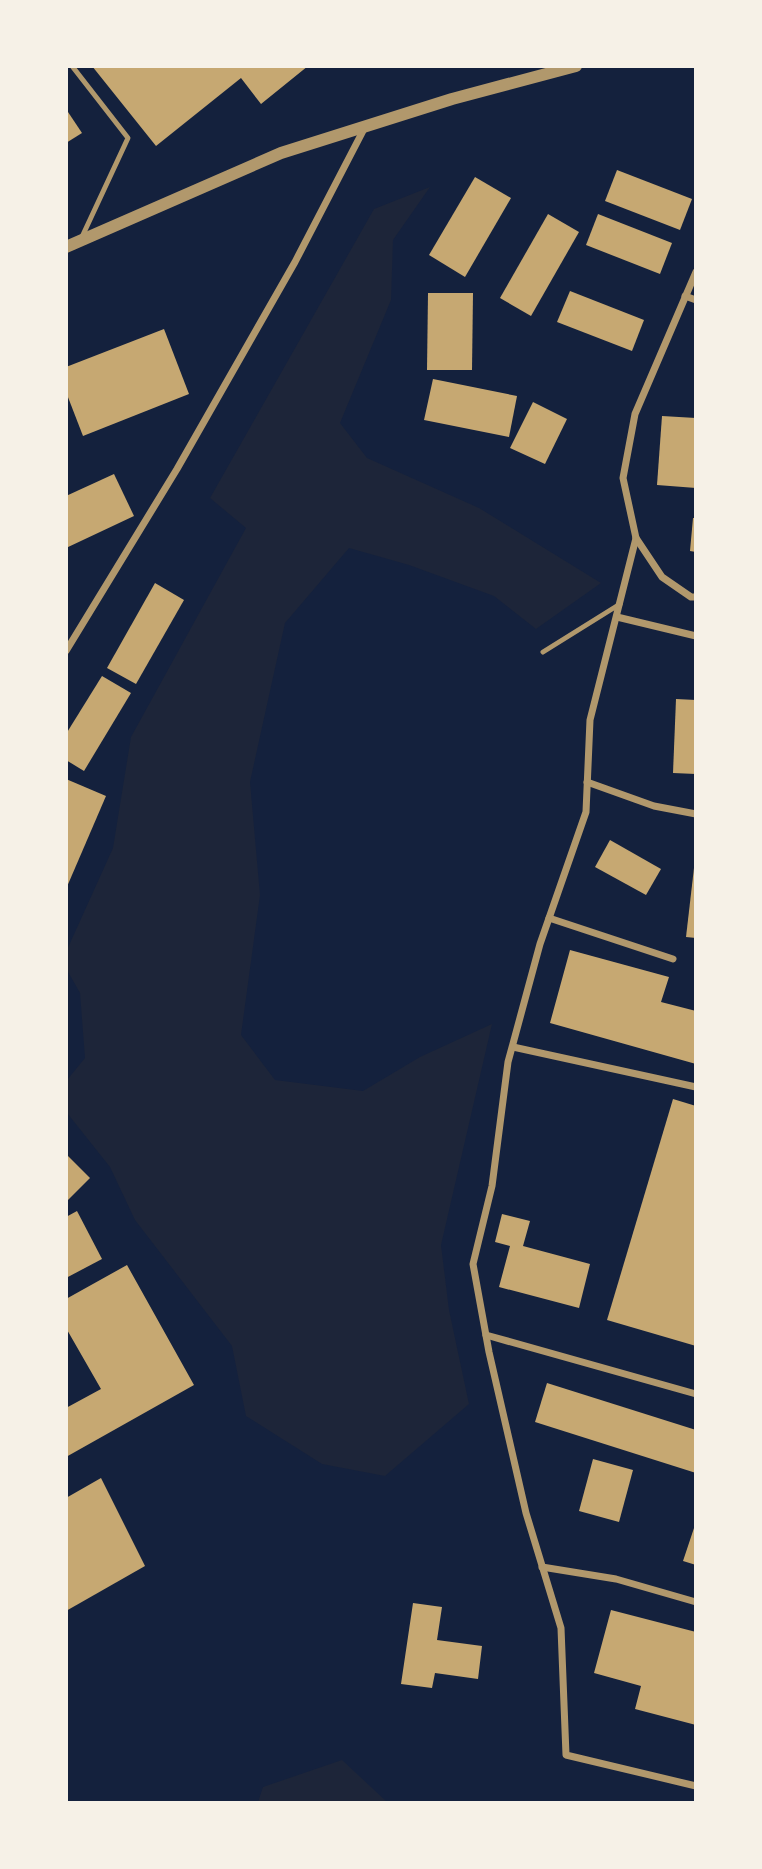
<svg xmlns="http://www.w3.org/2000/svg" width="762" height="1869" font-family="'Varela Round',sans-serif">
<rect width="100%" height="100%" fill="#14213d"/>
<g fill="#1d2539">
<path d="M430 187 393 240 391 300 340 423 367 458 479 508 601 583 536 629 494 596 409 565 349 548 285 623 250 782 260 895 241 1035 275 1080 363 1091 420 1057 492 1024 441 1245 449 1310 469 1404 385 1476 322 1464 246 1416 232 1346 135 1220 110 1167 67 1113V1080L85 1058 80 993 67 970 66 952 113 848 131 737 246 528 210 498 374 209Z"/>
<path d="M342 1760 387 1802H258L263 1787Z"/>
</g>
<g fill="#c6a872">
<path d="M92 66H308L261 104 241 78 156 146Z"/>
<path d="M66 109 82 133 66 143Z"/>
<path d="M617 170 692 199 680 230 605 201Z"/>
<path d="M475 177 511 198 465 277 429 255Z"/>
<path d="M548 214 579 232 531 316 500 298Z"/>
<path d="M598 214 672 243 660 274 586 245Z"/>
<path d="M570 291 644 320 632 351 557 322Z"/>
<path d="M428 293H473L472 370H427Z"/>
<path d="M164 329 189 394 83 436 66 392V367Z"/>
<path d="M433 379 517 396 509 437 424 420Z"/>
<path d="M533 402 567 419 545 464 510 448Z"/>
<path d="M662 416 696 418V488L657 485Z"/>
<path d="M114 474 134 516 66 548V496Z"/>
<path d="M693 518H696V552L690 551Z"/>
<path d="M155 583 184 600 136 684 107 668Z"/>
<path d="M102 676 131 693 84 771 66 760V734Z"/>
<path d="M676 699 696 700V774L673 773Z"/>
<path d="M66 779 106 796 66 889Z"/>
<path d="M610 840 661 869 646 895 595 867Z"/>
<path d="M694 868H696V938L686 937Z"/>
<path d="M570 950 669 977 661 1002 696 1011V1064L550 1023Z"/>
<path d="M673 1099 696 1106V1346L607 1320Z"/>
<path d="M66 1154 90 1178 66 1202Z"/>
<path d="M77 1211 102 1259 66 1278V1217Z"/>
<path d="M502 1214 530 1221 523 1246 590 1264 579 1308 499 1287 510 1246 495 1242Z"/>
<path d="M127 1265 194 1385 66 1457V1408L101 1389 66 1328V1299Z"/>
<path d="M547 1383 696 1430V1473L535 1422Z"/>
<path d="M593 1459 633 1470 619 1522 579 1511Z"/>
<path d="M101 1478 145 1566 66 1611V1498Z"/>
<path d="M695 1525H696V1565L683 1561Z"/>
<path d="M413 1603 442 1607 437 1640 482 1646 478 1679 435 1673 432 1688 401 1684Z"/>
<path d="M611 1610 696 1632V1725L635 1709 641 1686 594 1673Z"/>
</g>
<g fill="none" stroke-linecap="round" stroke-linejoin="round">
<g stroke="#b1986c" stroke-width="5">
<path d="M72 66 128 138 81 239"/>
<path d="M543 652 620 604"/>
</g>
<g stroke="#b1986c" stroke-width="7">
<path d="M696 272 635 414 623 478 636 538 590 720 586 812 540 944 508 1062 492 1186 473 1264 489 1352 526 1513 561 1628 566 1755 696 1786"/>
<path d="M685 296 696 300"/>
<path d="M636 538 662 577 691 597H696"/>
<path d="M617 617 696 636"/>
<path d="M66 651 177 469 295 262 364 129"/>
<path d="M587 782 654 806 696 814"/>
<path d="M549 918 673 959"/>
<path d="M513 1047 696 1087"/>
<path d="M486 1335 696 1394"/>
<path d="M542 1567 616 1579 696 1602"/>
</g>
<path stroke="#b1986c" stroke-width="12" d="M66 247 281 153 452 99 576 66"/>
</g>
<rect width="762" height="1869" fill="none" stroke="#f6f1e7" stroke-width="136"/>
</svg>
